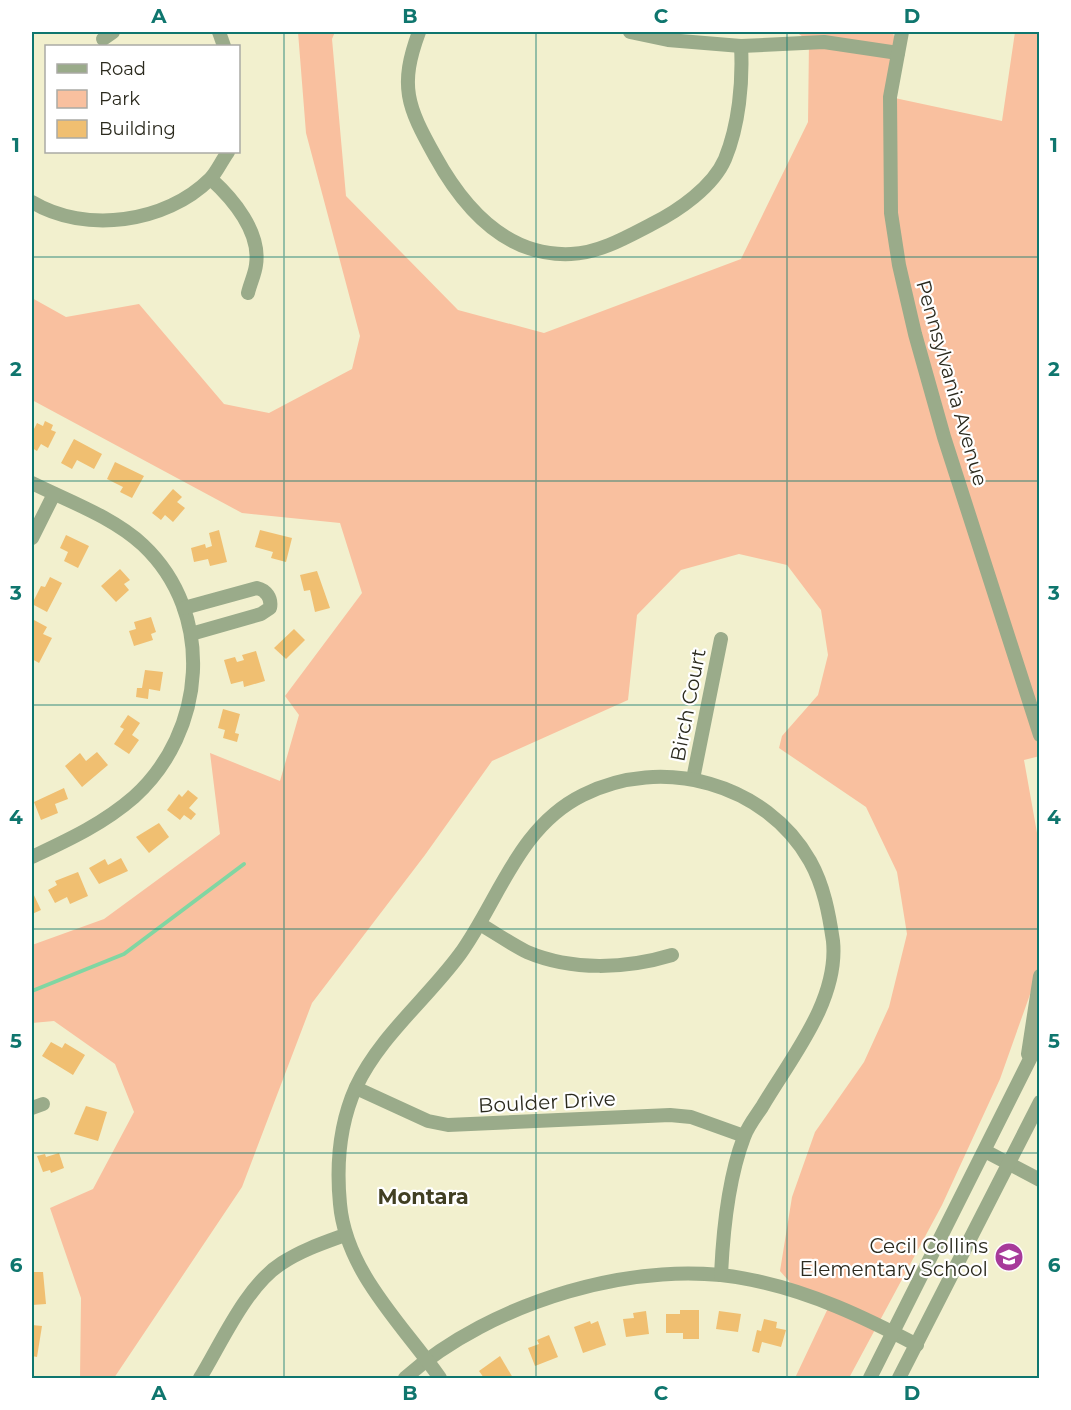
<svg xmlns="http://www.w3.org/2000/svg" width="1071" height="1410" font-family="Montserrat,sans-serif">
<rect width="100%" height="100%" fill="#f2f0ce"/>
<path fill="#f9c09f" d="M298 32H335L332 39 346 196 458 310 544 333 741 259 808 122 809 41 796 32H893L898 53 890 97 1002 121 1015 32H1039L1040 756 1024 760 1039 844V969L1000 1079 942 1205 849 1378H795L830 1304 796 1289 780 1271 792 1197 815 1132 864 1062 889 1007 907 934 897 872 866 807 779 748 782 736 818 695 828 655 821 610 787 565 739 554 681 570 637 615 628 700 492 761 425 855 312 1003 242 1187 114 1378H80L81 1298 50 1208 93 1189 134 1112 115 1064 54 1021 32 1023V945L104 919 220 834 210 753 280 781 299 715 285 696 362 593 340 523 242 513 32 400V298L66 317 139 304 224 404 269 413 352 369 360 336 306 133Z"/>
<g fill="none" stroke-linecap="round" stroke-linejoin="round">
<path stroke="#81d6a2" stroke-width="4" d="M32 991 124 954 244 864"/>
</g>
<g fill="#f0bf71">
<path d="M45 421 53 425 51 430 56 432 48 448 41 444 37 451 32 448V433L37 423 43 426Z"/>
<path d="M74 439 102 454 94 469 77 460 72 469 61 463Z"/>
<path d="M115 462 144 476 132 498 120 492 123 487 107 479Z"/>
<path d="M173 489 182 497 177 502 185 508 173 522 165 515 161 520 152 513Z"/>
<path d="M219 530 227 562 210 566 208 559 194 562 191 548 205 544 206 548 212 546 209 533Z"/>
<path d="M260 530 292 538 286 562 271 558 273 552 255 547Z"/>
<path d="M66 535 89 546 78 568 64 561 68 552 60 548Z"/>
<path d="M120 569 130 580 124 584 129 590 116 602 101 586Z"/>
<path d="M317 571 330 608 315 612 310 590 304 591 300 575Z"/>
<path d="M50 577 62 583 47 612 32 604 41 586 45 587Z"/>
<path d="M151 617 156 632 151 634 153 640 134 646 129 631 136 629 134 622Z"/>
<path d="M34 620 47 627 43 634 52 638 39 663 32 659Z"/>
<path d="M294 629 305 640 286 659 274 648Z"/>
<path d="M256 651 265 681 244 687 243 681 231 684 224 660 235 657 237 662 244 660 242 655Z"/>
<path d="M145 670 163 672 160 691 149 689 148 699 136 697 137 688H142Z"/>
<path d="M223 709 240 714 235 733 239 734 237 742 223 738 225 730 218 728Z"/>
<path d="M128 715 140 723 132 735 139 740 129 754 114 744 124 729 120 727Z"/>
<path d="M97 752 108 765 82 787 65 766 80 753 86 761Z"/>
<path d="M64 788 68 799 55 804 58 813 41 820 34 802Z"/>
<path d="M188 790 198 798 189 808 196 814 191 820 184 815 180 820 167 810 179 794 182 797Z"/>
<path d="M159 823 169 837 149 853 136 837Z"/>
<path d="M121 858 128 871 99 884 89 868 105 859 108 865Z"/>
<path d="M78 872 88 896 70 904 67 897 55 903 48 890 57 885 55 881Z"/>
<path d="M32 891 41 910 32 914Z"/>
<path d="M51 1042 62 1048 65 1043 85 1055 73 1075 42 1056Z"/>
<path d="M86 1106 107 1112 98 1141 74 1134Z"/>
<path d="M59 1153 64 1168 51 1173 50 1170 43 1172 37 1156 45 1154 46 1157Z"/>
<path d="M32 1272H43L46 1304 32 1305Z"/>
<path d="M680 1310H699V1339H683V1333H666V1314H680Z"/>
<path d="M646 1311 649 1334 626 1337 623 1319 634 1318 633 1313Z"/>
<path d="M719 1311 741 1314 738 1332 716 1329Z"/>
<path d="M764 1319 777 1322 776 1328 786 1330 781 1347 762 1342 759 1353 752 1351 757 1330 761 1331Z"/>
<path d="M590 1321 591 1324 598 1321 606 1345 583 1353 574 1327Z"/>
<path d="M32 1325 42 1326 37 1357 32 1356Z"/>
<path d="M549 1335 558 1357 535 1366 528 1348 539 1344 537 1340Z"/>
<path d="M500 1356 513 1378H484L479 1371Z"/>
</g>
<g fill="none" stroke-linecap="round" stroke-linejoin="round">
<g stroke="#9aab8a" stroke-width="14">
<path d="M219 32 224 46"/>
<path d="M419 32C399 86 407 106 435 156 463 207 506 257 571 254 599 253 627 237 652 224 678 211 713 187 725 159 739 125 743 82 741 46"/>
<path d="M630 32 668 40 741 46 824 42 898 53"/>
<path d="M902 32 890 97 891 213 899 265 915 334 944 437 1040 735"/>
<path d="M103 39 113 32"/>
<path d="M211 179C233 199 261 232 256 265 255 274 250 284 248 293"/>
<path d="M32 202C85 234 166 223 210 179 217 172 222 160 228 152"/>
<path d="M32 483C68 501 113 517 143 545 216 614 206 732 134 797 103 824 68 840 32 857"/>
<path d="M32 538 54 494"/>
<path d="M184 608 257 588C266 590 272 598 270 608L261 614 191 634"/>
<path d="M693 779 721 639"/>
<path d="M480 924C495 933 511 944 527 952 572 971 626 969 672 955"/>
<path d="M1028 1054 1040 976"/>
<path d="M356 1088 428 1121 448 1125 670 1115 691 1117 744 1136"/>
<path d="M32 1108 43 1104"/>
<path d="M985 1151 1040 1180"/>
<path d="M200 1378C222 1342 246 1286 282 1263 302 1250 323 1243 345 1235"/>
<path d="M405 1378C491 1302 639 1256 752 1280 811 1292 864 1317 917 1345"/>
<path d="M440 1378C403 1325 346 1272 340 1204 336 1163 339 1125 356 1087 380 1036 427 999 460 954 499 900 518 827 583 795 662 755 766 783 810 861 824 886 829 914 833 941 839 1001 790 1059 762 1107 756 1116 748 1126 744 1137 728 1179 723 1231 721 1275"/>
<path d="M870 1378 1040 1039"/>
<path d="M899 1378 1040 1102"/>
</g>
</g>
<path fill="none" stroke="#0f766e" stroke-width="1.5" stroke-opacity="0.55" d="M284 32V1378M536 32V1378M787 32V1378M32 257H1040M32 481H1040M32 705H1040M32 929H1040M32 1153H1040"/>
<defs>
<g id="school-disc" transform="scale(1.5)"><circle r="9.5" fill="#a73a9a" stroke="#fff"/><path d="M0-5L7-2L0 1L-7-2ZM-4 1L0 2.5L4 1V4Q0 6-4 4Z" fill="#fff"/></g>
</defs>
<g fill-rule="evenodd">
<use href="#school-disc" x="1009" y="1257"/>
</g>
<g text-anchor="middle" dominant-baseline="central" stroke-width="4.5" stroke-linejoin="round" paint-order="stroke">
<g font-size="20" fill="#2b2a1e" stroke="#fff">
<text transform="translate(952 383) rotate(74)">Pennsylvania Avenue</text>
<text transform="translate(688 705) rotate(-79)">Birch Court</text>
<text transform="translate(547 1102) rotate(-3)">Boulder Drive</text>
</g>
<g font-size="20" fill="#2b2a1e" stroke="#fff" text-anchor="end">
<text x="988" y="1246">Cecil Collins<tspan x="988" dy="23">Elementary School</tspan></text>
</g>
<g font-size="21" font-weight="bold" fill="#413f22" stroke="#fff">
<text x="423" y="1196">Montara</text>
</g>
</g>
<rect width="1071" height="1410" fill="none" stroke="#ffffff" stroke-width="66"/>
<rect x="45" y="45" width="195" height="108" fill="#ffffff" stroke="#aaaaa5" stroke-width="1.5"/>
<rect x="57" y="64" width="30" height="9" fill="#9aab8a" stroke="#aaaaa5" stroke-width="1.5"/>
<text x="99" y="75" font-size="18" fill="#2b2a1e">Road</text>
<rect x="57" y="90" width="30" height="18" fill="#f9c09f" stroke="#aaaaa5" stroke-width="1.5"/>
<text x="99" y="105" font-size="18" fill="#2b2a1e">Park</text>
<rect x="57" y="120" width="30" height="18" fill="#f0bf71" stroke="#aaaaa5" stroke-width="1.5"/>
<text x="99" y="135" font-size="18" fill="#2b2a1e">Building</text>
<rect x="33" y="33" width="1005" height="1344" fill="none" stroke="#0f766e" stroke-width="2"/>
<g font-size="20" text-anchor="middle" font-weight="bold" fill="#0f766e">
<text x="159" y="23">A</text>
<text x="410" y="23">B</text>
<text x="661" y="23">C</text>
<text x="912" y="23">D</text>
<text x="16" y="152">1</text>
<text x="1054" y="152">1</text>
<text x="16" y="376">2</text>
<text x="1054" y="376">2</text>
<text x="16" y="600">3</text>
<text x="1054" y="600">3</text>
<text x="16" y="824">4</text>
<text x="1054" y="824">4</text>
<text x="16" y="1048">5</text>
<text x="1054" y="1048">5</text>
<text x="16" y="1272">6</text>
<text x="1054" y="1272">6</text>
<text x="159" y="1400">A</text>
<text x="410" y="1400">B</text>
<text x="661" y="1400">C</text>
<text x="912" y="1400">D</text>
</g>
</svg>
